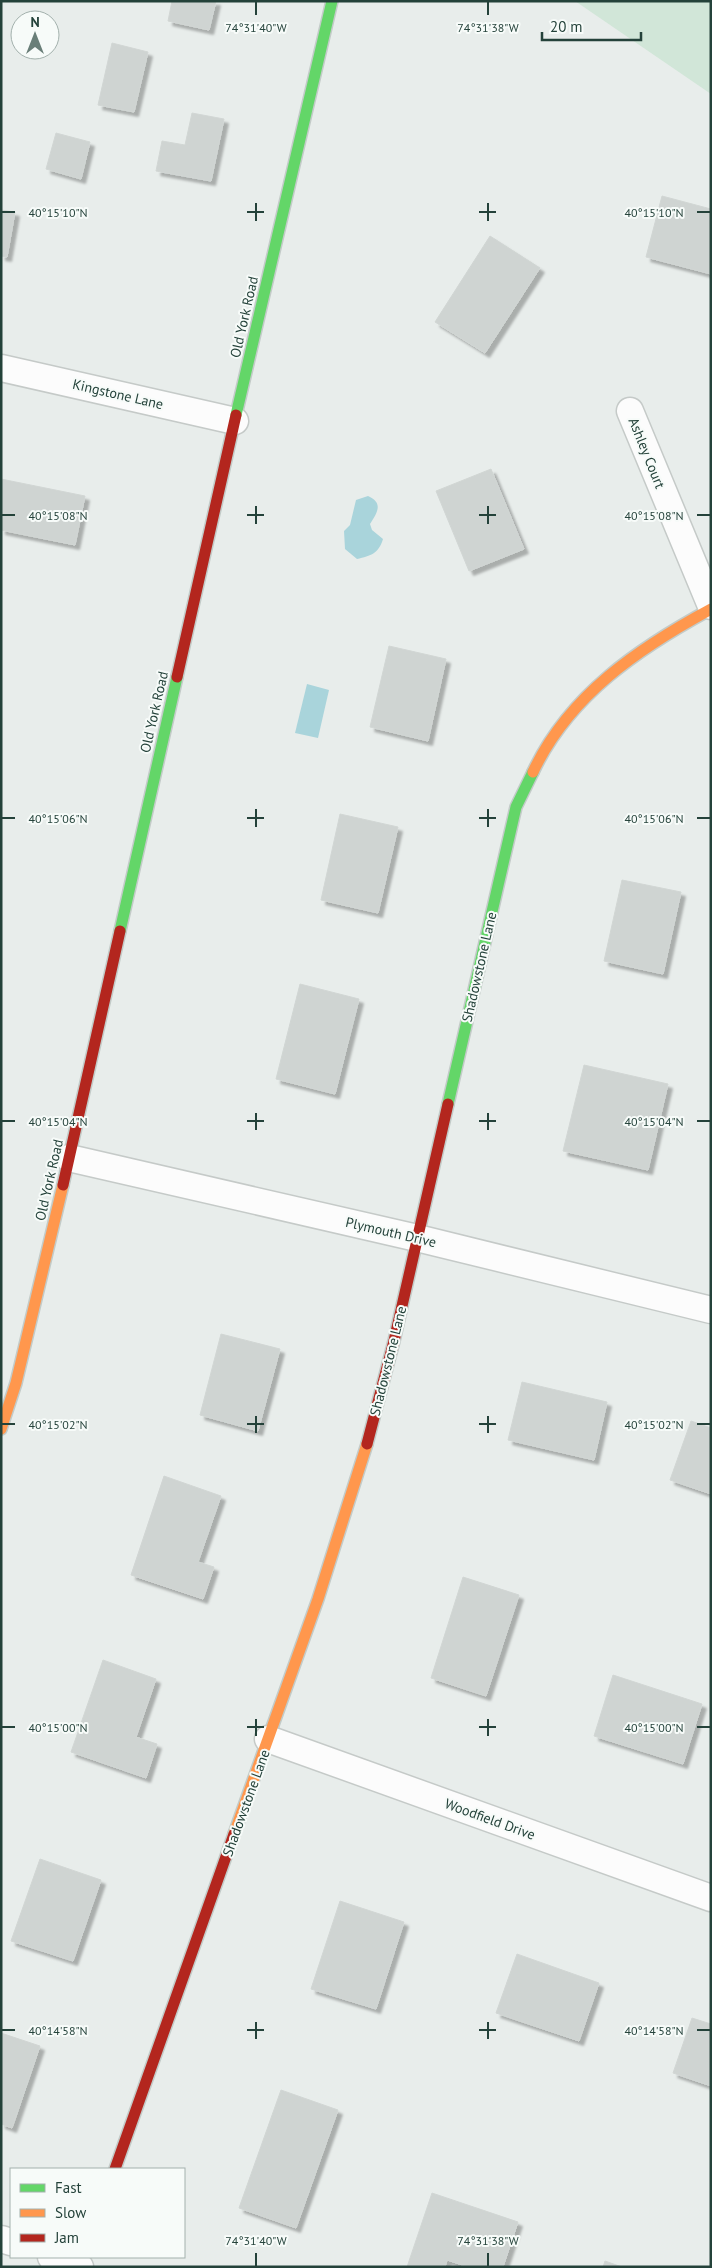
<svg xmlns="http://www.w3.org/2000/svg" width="712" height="2268" font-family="'PT Sans',sans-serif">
<defs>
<filter id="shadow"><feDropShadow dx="4.5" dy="4.5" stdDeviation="1" flood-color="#0004"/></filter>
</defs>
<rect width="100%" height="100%" fill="#e8edeb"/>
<path fill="#d1e6d8" d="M575 1H711V94Z"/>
<g fill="#a9d4db">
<path d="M368 496C384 503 377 513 370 524L372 530 383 539C379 553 371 556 357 559L345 549 344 531 350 525 356 500Z"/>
<path d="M307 684 329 690 318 738 295 733Z"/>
</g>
<g fill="#cfd4d2" stroke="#d1d6d4" filter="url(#shadow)">
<path d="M172 1H216L209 30 168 21Z"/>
<path d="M112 43 148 52 134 112 98 105Z"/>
<path d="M192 113 224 119 211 181 156 171 162 141 185 145Z"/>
<path d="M56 133 90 142 81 179 46 169Z"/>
<path d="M662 196 711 209V274L646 257Z"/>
<path d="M1 210 15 212 7 257 1 256Z"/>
<path d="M490 236 540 268 485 353 435 322Z"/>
<path d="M491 469 524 549 469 571 436 491Z"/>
<path d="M1 479 85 496 75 545 1 530Z"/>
<path d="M389 646 446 659 428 741 370 727Z"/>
<path d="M340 814 398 827 378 913 321 900Z"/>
<path d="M622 880 681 892 663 974 604 961Z"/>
<path d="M300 984 359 999 335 1094 276 1079Z"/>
<path d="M584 1065 668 1084 648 1170 563 1151Z"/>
<path d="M221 1334 280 1349 258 1431 200 1415Z"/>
<path d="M522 1382 607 1402 594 1460 508 1440Z"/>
<path d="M691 1421 711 1428V1494L670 1480Z"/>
<path d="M164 1476 221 1496 198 1562 214 1567 203 1599 131 1575Z"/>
<path d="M463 1577 519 1595 486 1696 431 1678Z"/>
<path d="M103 1660 156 1679 136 1737 157 1744 146 1778 71 1752Z"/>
<path d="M613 1675 702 1704 683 1764 594 1736Z"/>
<path d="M40 1859 101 1880 73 1961 11 1941Z"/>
<path d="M340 1901 404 1922 376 2009 311 1989Z"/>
<path d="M517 1954 599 1983 579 2041 496 2013Z"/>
<path d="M692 2018 711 2024V2086L673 2073Z"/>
<path d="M1 2033 40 2046 12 2128 1 2124Z"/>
<path d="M281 2090 338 2110 296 2228 239 2208Z"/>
<path d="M432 2193 518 2222 503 2267H468L447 2260 445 2267H407Z"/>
<path d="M605 2261 622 2267H603Z"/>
</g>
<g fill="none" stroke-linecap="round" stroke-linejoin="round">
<g stroke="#c5cac8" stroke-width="29">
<g id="street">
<path d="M1 368 235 421"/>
<path d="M630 411 711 606"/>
<path d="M69 1158 417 1238 711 1310"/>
<path d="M268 1739 711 1898"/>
<path d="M1 2239 11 2242"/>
<path d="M51 2257 80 2267"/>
</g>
</g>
<g stroke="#c3cbc8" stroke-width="14">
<g id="fast">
<path d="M236 415 332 1"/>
<path d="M120 931 177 677"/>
<path d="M448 1104 516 807 533 772"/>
</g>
</g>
<g stroke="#c3cbc8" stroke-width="14">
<g id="slow">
<path d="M533 772C569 695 639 648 711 609"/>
<path d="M1 1429 16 1383 63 1185"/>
<path d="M234 1834 318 1599 367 1444"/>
</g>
</g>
<g stroke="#c3cbc8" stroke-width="14">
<g id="jam">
<path d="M177 677 236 415"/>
<path d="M63 1185 120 931"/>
<path d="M367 1444 394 1341 448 1104"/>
<path d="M115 2169 234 1834"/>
</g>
</g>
<use href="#street" stroke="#fcfcfc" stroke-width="26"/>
<use href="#fast" stroke="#63d668" stroke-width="11"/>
<use href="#slow" stroke="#ff974d" stroke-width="11"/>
<use href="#jam" stroke="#b3261e" stroke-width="11"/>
</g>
<path fill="none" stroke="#24423a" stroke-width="2" d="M256 2V15M488 2V15M256 203V221M488 203V221M2 212H15M247 212H264M479 212H496M697 212H710M256 506V524M488 506V524M2 515H15M247 515H264M479 515H496M697 515H710M256 809V827M488 809V827M2 818H15M247 818H264M479 818H496M697 818H710M256 1113V1130M488 1113V1130M2 1121H15M247 1121H264M479 1121H496M697 1121H710M256 1416V1433M488 1416V1433M2 1424H15M247 1424H264M479 1424H496M697 1424H710M256 1719V1736M488 1719V1736M2 1727H15M247 1727H264M479 1727H496M697 1727H710M256 2022V2039M488 2022V2039M2 2030H15M247 2030H264M479 2030H496M697 2030H710M256 2253V2266M488 2253V2266"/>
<g text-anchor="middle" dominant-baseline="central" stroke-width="4" stroke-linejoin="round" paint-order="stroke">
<g font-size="14" fill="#24423a" stroke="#f7fbf9">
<text transform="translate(244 317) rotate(-77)">Old York Road</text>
<text transform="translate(118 394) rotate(13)">Kingstone Lane</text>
<text transform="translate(647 453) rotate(68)">Ashley Court</text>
<text transform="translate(154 712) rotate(-77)">Old York Road</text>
<text transform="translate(479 967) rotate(-77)">Shadowstone Lane</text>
<text transform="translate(49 1180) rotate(-77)">Old York Road</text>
<text transform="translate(391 1232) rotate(13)">Plymouth Drive</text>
<text transform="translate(388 1361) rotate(-76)">Shadowstone Lane</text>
<text transform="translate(246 1803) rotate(-70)">Shadowstone Lane</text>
<text transform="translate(490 1819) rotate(20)">Woodfield Drive</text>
</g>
</g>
<g font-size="12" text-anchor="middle" fill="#24423a" stroke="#f7fbf9" stroke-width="4" stroke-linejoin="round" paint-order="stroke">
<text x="256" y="32">74°31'40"W</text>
<text x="488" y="32">74°31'38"W</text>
<text x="58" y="217">40°15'10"N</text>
<text x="654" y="217">40°15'10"N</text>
<text x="58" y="520">40°15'08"N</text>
<text x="654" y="520">40°15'08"N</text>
<text x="58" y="823">40°15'06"N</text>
<text x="654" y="823">40°15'06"N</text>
<text x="58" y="1126">40°15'04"N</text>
<text x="654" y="1126">40°15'04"N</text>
<text x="58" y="1429">40°15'02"N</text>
<text x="654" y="1429">40°15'02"N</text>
<text x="58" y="1732">40°15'00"N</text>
<text x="654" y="1732">40°15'00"N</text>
<text x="58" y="2035">40°14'58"N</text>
<text x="654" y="2035">40°14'58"N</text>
<text x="256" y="2245">74°31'40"W</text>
<text x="488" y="2245">74°31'38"W</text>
</g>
<rect width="712" height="2268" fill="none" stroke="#24423a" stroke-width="5"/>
<rect x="10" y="2168" width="175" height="90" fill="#f7fbf9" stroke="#a3b1ad"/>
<rect x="20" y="2184" width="25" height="8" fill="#63d668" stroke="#a3b1ad"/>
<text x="55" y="2193" font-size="15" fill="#24423a">Fast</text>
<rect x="20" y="2209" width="25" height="8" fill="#ff974d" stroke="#a3b1ad"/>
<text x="55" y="2218" font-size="15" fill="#24423a">Slow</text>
<rect x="20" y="2234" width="25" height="8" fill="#b3261e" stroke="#a3b1ad"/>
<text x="55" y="2243" font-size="15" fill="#24423a">Jam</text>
<g transform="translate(35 35)"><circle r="24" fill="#f7fbf9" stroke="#a3b1ad"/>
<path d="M0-4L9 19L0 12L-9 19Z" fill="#697e78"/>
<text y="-8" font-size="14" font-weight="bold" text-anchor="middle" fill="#24423a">N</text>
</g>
<path d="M542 32v8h99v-8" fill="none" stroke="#24423a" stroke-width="2.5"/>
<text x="550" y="32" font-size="15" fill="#24423a" stroke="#f7fbf9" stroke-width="4" paint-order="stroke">20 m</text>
</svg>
